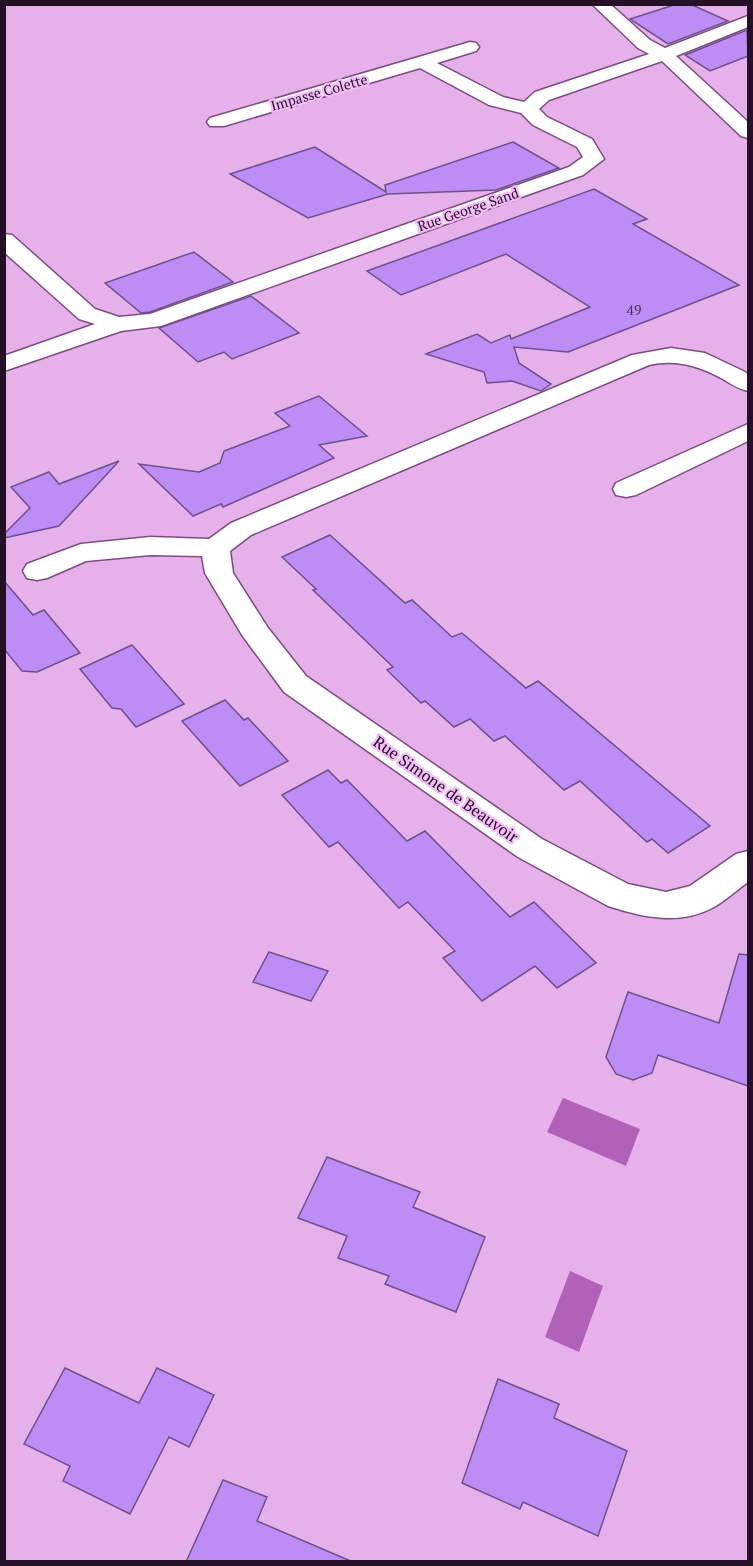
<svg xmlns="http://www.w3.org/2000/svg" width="753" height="1566" font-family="'PT Serif',serif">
<rect width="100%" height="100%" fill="#e6b1ea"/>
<g fill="#b161b8">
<path d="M563 1098 640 1129 626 1166 547 1132Z"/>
<path d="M570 1271 603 1286 579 1352 545 1337Z"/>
</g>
<g fill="#bd8df5" stroke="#6c518d" stroke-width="1.5">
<path d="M677 4H690L728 21 668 44 630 19Z"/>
<path d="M747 30 748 56 710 71 685 55Z"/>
<path d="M513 142 559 168 496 190 388 194 308 218 230 174 315 147 386 192 385 185Z"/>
<path d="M594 189 647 219 633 224 739 285 568 352 514 347 519 363 551 384 541 391 512 381 487 383 484 372 426 354 477 334 491 343 510 335 511 339 590 307 506 254 401 295 367 271Z"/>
<path d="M194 252 233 282 150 312 141 313 105 283Z"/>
<path d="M251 296 299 333 232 359 224 352 198 362 159 328Z"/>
<path d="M319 396 367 436 319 445 334 458 223 507 221 504 193 516 139 464 199 472 220 463 224 451 290 426 275 413Z"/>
<path d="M119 461 59 526 4 538V534L30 508 11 487 49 472 59 484Z"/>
<path d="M330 535 405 603 412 600 452 637 462 633 526 688 538 681 710 826 668 853 652 839 647 842 580 781 564 790 505 736 494 741 470 719 454 727 425 701 421 703 387 670 393 667 313 590 316 589 282 557Z"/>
<path d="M4 581 33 615 44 610 80 653 37 672 22 671 4 649Z"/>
<path d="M132 645 184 704 136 727 121 709 112 708 80 669Z"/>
<path d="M225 700 244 720 248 718 288 761 240 786 182 721Z"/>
<path d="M328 770 341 783 347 780 407 841 425 831 510 917 534 902 596 963 557 988 535 966 482 1001 443 958 455 951 408 902 399 908 338 842 329 847 282 795Z"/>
<path d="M269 952 328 971 311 1001 253 982Z"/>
<path d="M739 954 748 955V1086L658 1055 652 1073 633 1080 616 1074 606 1057 628 992 719 1023Z"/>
<path d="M327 1157 420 1192 413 1207 485 1237 456 1312 385 1284 389 1276 338 1258 347 1236 298 1218Z"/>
<path d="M65 1368 139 1403 157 1368 214 1395 189 1447 169 1437 130 1514 63 1481 70 1466 24 1444Z"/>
<path d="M498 1379 559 1404 554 1418 627 1451 598 1536 523 1502 520 1509 462 1483Z"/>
<path d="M223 1480 267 1497 257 1521 353 1562H186Z"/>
</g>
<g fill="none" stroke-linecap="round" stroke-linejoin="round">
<g stroke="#7c4c80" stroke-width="3">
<g id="street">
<path d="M592 4H610L650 40 665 48 748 16V27L676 56 748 122V138L741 136 662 61 549 100 539 109 547 117 592 139 604 159 583 175 161 326 121 331 4 371V356L95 324 79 319 4 252V234L12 235 95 309 119 317 150 314 569 167 583 157 577 147 533 125 521 113 489 105 420 68 224 126H210L207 122 210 118 470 42 476 43 479 47 476 51 437 63 503 97 524 102 535 92 649 54 638 48Z"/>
<path d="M671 348 705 353 743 371 748 374V391C739 389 731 384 723 379 699 366 676 359 649 365L251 535 230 551 233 573 268 628 306 676 542 839 628 884 666 892 690 886 736 854 748 851V882C737 890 726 900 714 907 680 926 642 917 608 906L518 857 284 692 242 635 205 573 202 556 150 555 86 561 47 578 37 580 27 578 23 571 27 564 81 544 150 537 209 539 231 523 632 355Z"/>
<path d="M748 424V441L636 495 626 497 616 495 613 489 616 483Z"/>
</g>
</g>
<use href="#street" fill="#fff" fill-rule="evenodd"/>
</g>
<g text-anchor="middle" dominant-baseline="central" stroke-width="4.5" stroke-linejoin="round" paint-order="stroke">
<g font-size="14" fill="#241126" stroke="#f4bdf8">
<text transform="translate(319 92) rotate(-16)">Impasse Colette</text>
<text transform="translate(468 209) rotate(-19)">Rue George Sand</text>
</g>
<g font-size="14" fill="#4a305a">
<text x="634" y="309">49</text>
</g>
<g font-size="16" fill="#241126" stroke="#f4bdf8">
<text transform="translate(446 789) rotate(35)">Rue Simone de Beauvoir</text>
</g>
</g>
<rect width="753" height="1566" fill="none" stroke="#241126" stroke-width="12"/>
</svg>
